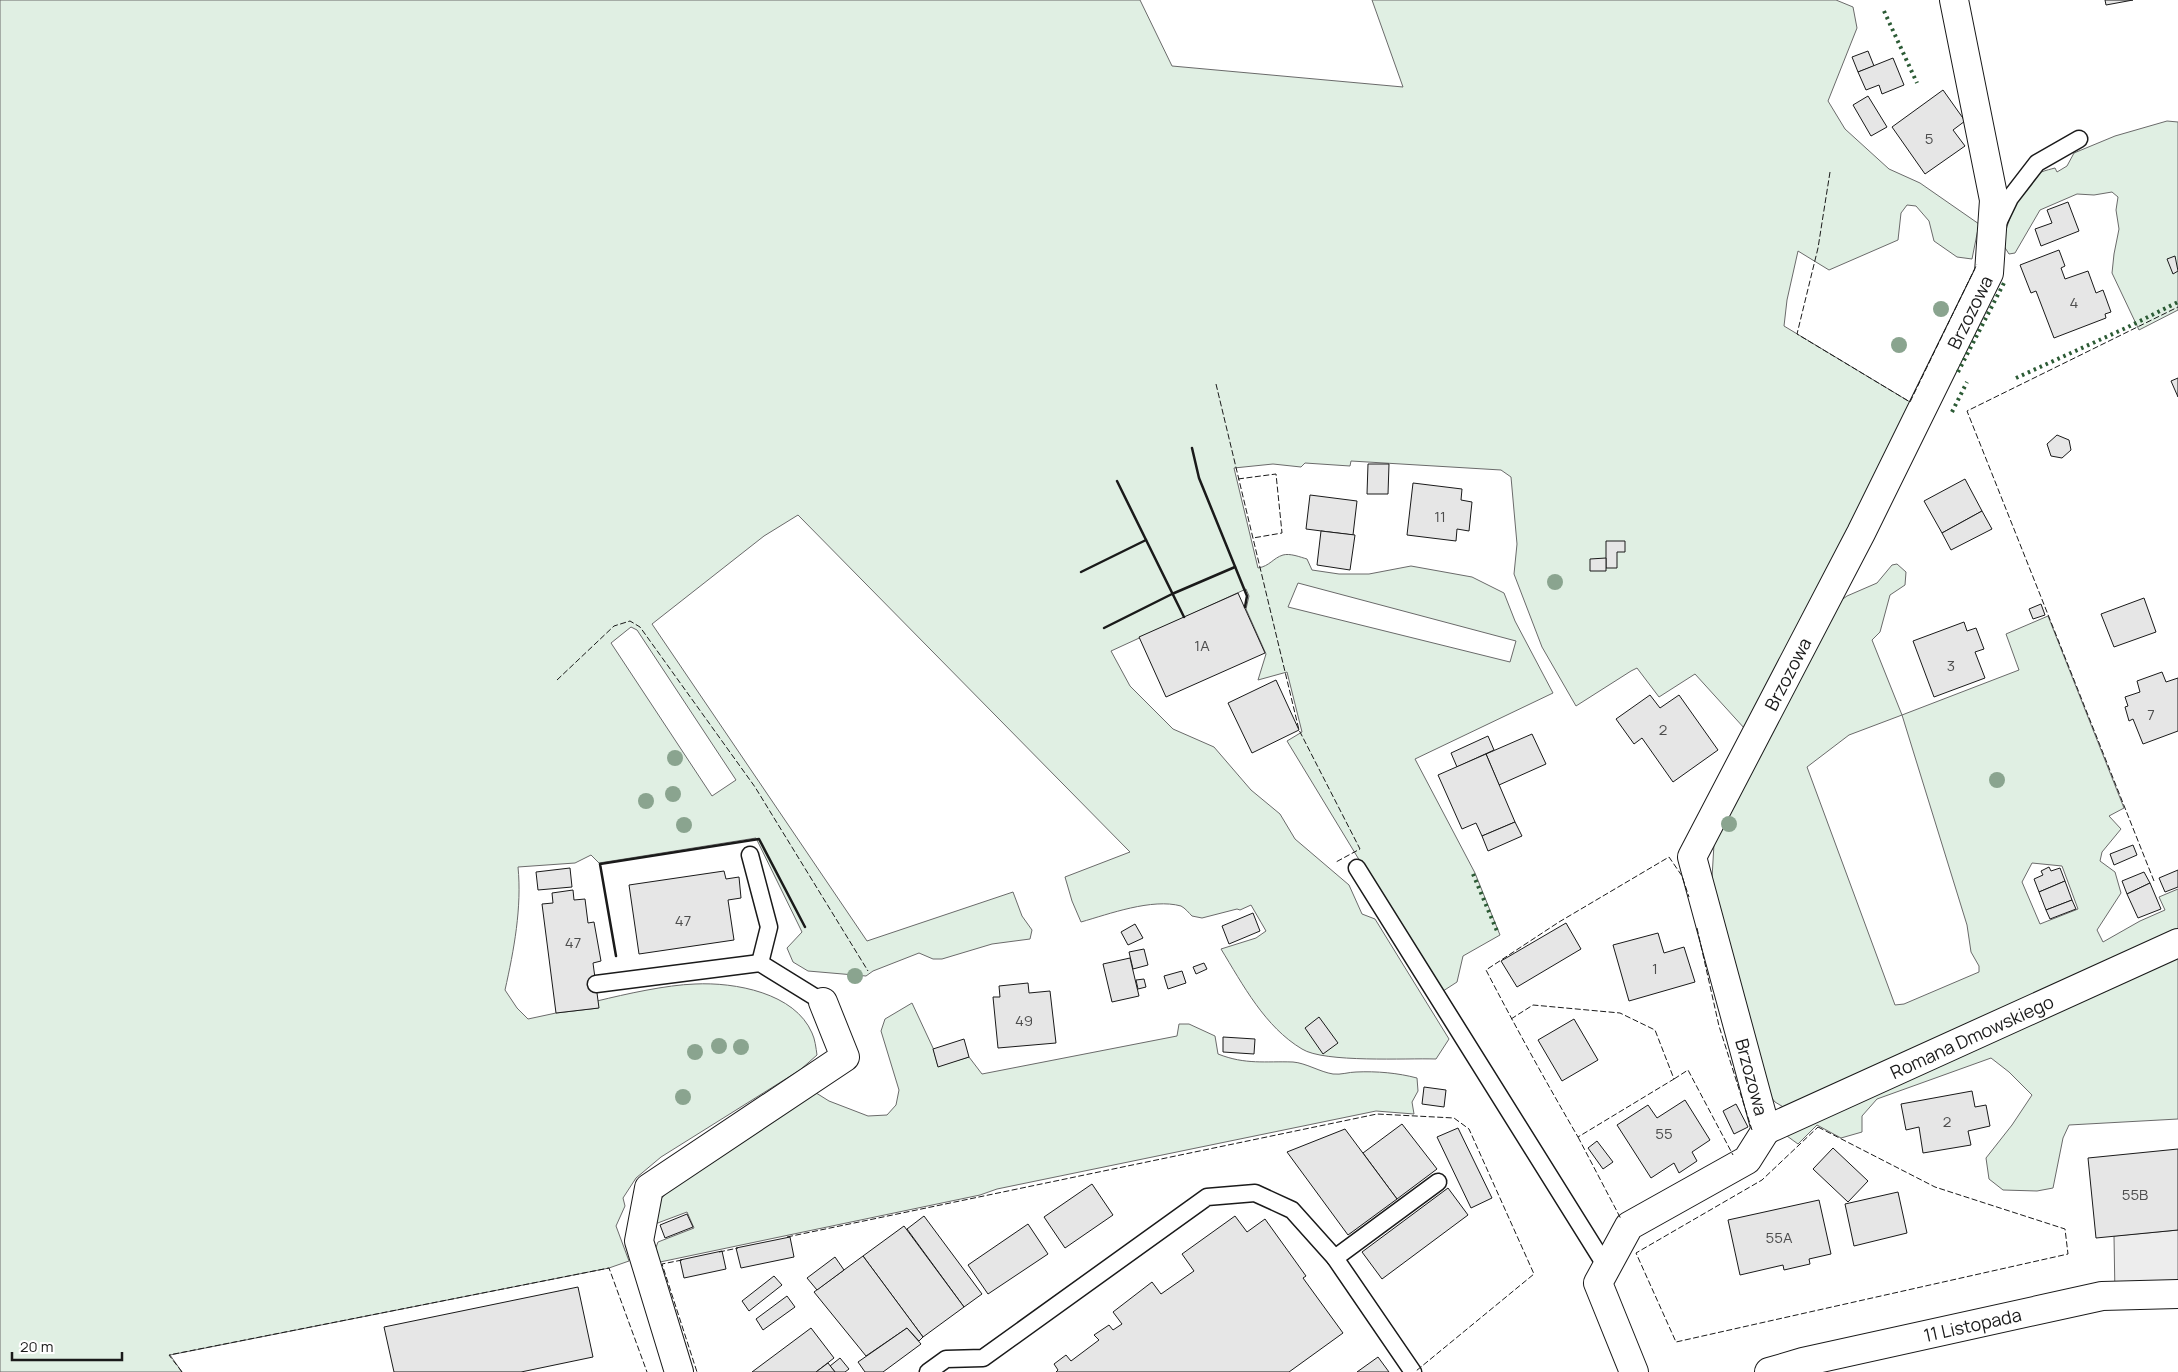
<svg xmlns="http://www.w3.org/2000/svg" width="2178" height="1372" font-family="Manrope,sans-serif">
<rect width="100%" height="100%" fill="#fff"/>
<g fill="#e0efe3" stroke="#6a6a6a" fill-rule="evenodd">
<path d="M0 0H1140L1172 66 1403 87 1372 0H1836L1853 7 1857 28 1828 101 1845 129 1889 169 1920 183 1979 224 1972 259 1957 257 1934 241 1929 221 1916 206 1907 205 1901 213 1898 240 1829 270 1798 251 1787 300 1784 326 1910 402 1836 560 1745 729 1695 674 1659 697 1637 668 1631 671 1576 706 1542 647 1514 574 1517 544 1511 477 1501 470 1351 461 1350 466 1305 463 1301 467 1273 464 1234 468 1258 568C1270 566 1273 558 1283 555 1290 553 1300 557 1307 559L1312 570 1339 574H1369L1411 566 1472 577 1504 593 1515 621 1553 693 1415 759 1475 873 1500 935 1463 956 1457 982 1440 993 1287 741 1302 732 1287 672 1258 680 1266 654 1246 609 1249 596 1246 589 1111 651 1130 686 1173 729 1214 747 1251 790 1280 814 1295 839 1349 885 1362 914 1375 919 1449 1039 1436 1059C1407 1058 1324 1063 1302 1049 1265 1027 1243 985 1221 949L1256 938 1266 931 1251 905 1240 910 1237 909 1202 918 1192 916C1189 913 1185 908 1181 906 1152 898 1109 914 1081 922L1072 901 1065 877 1130 852 798 515 764 536 652 624 867 941 1013 892 1022 916 1032 930 1030 939 992 944 942 959H933L919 953 873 971 866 976 808 971 793 962 787 948 802 932 756 838 599 863 591 855 575 863 518 867C522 907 514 950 505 990L517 1008 528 1019 556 1013 598 1008 597 1001C626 994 666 985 695 984 735 982 795 993 812 1033 815 1039 816 1048 817 1055L800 1070 661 1157 636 1178 623 1198 625 1206 616 1226 629 1261 609 1268 170 1355 182 1372H0ZM1298 583 1516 641 1510 662 1288 607ZM631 627 637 630 736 780 712 796 611 643Z"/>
<path d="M2167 121 2178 122V310L2139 330 2112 273 2114 254 2119 229 2116 210 2118 197 2112 192 2094 195 2077 194 2040 210 2015 253 2009 254 2002 243C2007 227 2017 191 2029 179 2035 173 2047 170 2055 168L2057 172 2067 166 2074 153 2115 136Z"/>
<path d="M1897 564 1906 572 1905 585 1890 595 1880 632 1872 640 1902 715 2019 670 2006 634 2048 616 2124 808 2109 816 2121 829 2102 852 2100 861 2115 872 2121 893 2097 930 2103 942 2140 921 2165 910 2159 897 2178 889V1119L2069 1125 2063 1138 2053 1188 2037 1191 2003 1190 1989 1179 1986 1158 2012 1125 2032 1095 2009 1072 1991 1058 1877 1099 1862 1116V1132L1841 1138 1817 1125 1798 1144 1787 1136 1791 1127 1785 1108 1775 1102 1763 1087 1715 914 1712 878 1714 844 1826 611 1847 596 1877 583 1892 565ZM1902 715 1967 925 1971 952 1979 966V972L1904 1004 1895 1005 1807 767 1849 735ZM2032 863 2062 866 2078 909 2040 924 2022 882Z"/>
<path d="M912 1003 933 1048 938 1066 969 1057 982 1074 1177 1036 1179 1024H1189L1215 1036 1218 1054C1246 1065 1265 1061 1293 1062 1306 1063 1320 1072 1333 1074 1341 1075 1349 1072 1356 1072 1377 1071 1398 1073 1417 1078L1418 1091 1412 1102 1414 1114 1376 1111 997 1189 980 1195 660 1262 655 1250 658 1242 694 1228 687 1212 655 1224 660 1200 682 1176 813 1091 829 1101 868 1116 887 1115 896 1105 899 1090 881 1031 885 1019Z"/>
</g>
<path fill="#ededed" stroke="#6a6a6a" d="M2178 1230V1294L2115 1296 2114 1236Z"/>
<g fill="#e6e6e6" stroke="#1a1a1a">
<path d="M2105 0H2133L2106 5Z"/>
<path d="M1868 51 1874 66 1858 72 1852 57Z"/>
<path d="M1893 58 1904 85 1882 94 1879 85 1866 90 1858 72Z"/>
<path d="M1943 90 1965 121 1953 130 1965 146 1925 174 1892 127Z"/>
<path d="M1868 96 1887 127 1871 136 1853 105Z"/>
<path d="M2068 202 2079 231 2041 246 2035 229 2052 223 2047 210Z"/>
<path d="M2059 250 2065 266 2061 268 2065 279 2088 271 2096 293 2103 290 2111 312 2105 314 2106 318 2054 338 2036 291 2031 293 2020 265Z"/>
<path d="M2175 256 2178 271 2173 274 2167 259Z"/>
<path d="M2178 378V397L2171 381Z"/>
<path d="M2057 435 2069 440 2071 450 2062 458 2051 456 2047 444Z"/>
<path d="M1368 464H1389L1388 494H1367Z"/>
<path d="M1965 479 1982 511 1942 533 1924 501Z"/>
<path d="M1413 483 1462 489 1461 500 1472 502 1469 531 1457 529 1456 541 1407 535Z"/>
<path d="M1310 495 1357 501 1353 535 1306 529Z"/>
<path d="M1982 511 1992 529 1951 550 1942 533Z"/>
<path d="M1321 531 1355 535 1350 570 1317 565Z"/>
<path d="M1606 541H1625V552H1617V568H1606Z"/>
<path d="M1606 558V571H1590V559Z"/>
<path d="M1238 593 1265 653 1166 697 1139 637Z"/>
<path d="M2144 598 2156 632 2114 647 2101 614Z"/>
<path d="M2041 604 2045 615 2033 619 2029 609Z"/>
<path d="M1964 622 1967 631 1976 628 1984 649 1975 652 1985 678 1934 697 1913 641Z"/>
<path d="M2162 672 2166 682 2178 678V731L2143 744 2133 719 2129 721 2125 707 2128 706 2125 697 2140 692 2137 681Z"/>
<path d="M1276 680 1299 730 1252 753 1228 703Z"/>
<path d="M1650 695 1660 708 1679 695 1718 750 1673 782 1642 738 1634 744 1616 719Z"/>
<path d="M1532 734 1546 764 1499 785 1486 754Z"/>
<path d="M1488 736 1494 750 1457 767 1451 753Z"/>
<path d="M1486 754 1515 822 1482 836 1476 823 1462 829 1438 775Z"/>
<path d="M1515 822 1522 836 1488 851 1482 836Z"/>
<path d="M2133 845 2137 855 2114 865 2110 854Z"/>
<path d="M2049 867 2051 871 2060 868 2065 881 2039 892 2034 879 2043 875 2041 871Z"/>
<path d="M570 868 572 887 538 890 536 872Z"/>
<path d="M2178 870V887L2165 892 2159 878Z"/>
<path d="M724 871 726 879 739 877 741 898 728 900 734 940 639 954 629 885Z"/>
<path d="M2144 872 2150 883 2127 894 2122 881Z"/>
<path d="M2065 881 2072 900 2046 910 2039 892Z"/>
<path d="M2150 883 2161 909 2138 918 2127 894Z"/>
<path d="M573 890 574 900 585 899 588 923 594 922 601 961 593 963 599 1008 556 1013 542 904 553 903 552 893Z"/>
<path d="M2072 900 2076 909 2050 919 2046 910Z"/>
<path d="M1253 913 1260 931 1229 944 1222 926Z"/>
<path d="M1566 923 1581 949 1517 987 1501 961Z"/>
<path d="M1135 924 1143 938 1128 945 1121 932Z"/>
<path d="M1658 933 1664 953 1684 947 1695 982 1629 1001 1613 945Z"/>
<path d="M1144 949 1148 965 1133 969 1129 952Z"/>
<path d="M1130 958 1139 996 1112 1002 1103 964Z"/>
<path d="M1204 963 1207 969 1196 974 1193 967Z"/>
<path d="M1182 971 1186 983 1168 989 1164 976Z"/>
<path d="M1144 979 1146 987 1138 989 1136 980Z"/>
<path d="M1028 983 1029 993 1050 991 1056 1043 998 1048 993 997H1000L999 986Z"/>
<path d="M1319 1017 1338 1043 1323 1054 1305 1028Z"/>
<path d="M1574 1019 1598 1060 1562 1081 1538 1040Z"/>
<path d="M1223 1037 1255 1039 1254 1054 1223 1052Z"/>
<path d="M964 1039 969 1057 938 1067 933 1049Z"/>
<path d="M1424 1087 1446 1090 1444 1107 1422 1104Z"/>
<path d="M1972 1091 1975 1107 1986 1105 1990 1126 1968 1131 1971 1145 1923 1153 1919 1127 1906 1130 1901 1104Z"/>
<path d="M1685 1100 1710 1140 1692 1152 1697 1161 1679 1173 1674 1163 1651 1178 1617 1125 1648 1105 1657 1118Z"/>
<path d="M1736 1104 1748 1127 1734 1134 1723 1111Z"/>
<path d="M1402 1124 1437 1169 1397 1199 1363 1153Z"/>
<path d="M1458 1128 1492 1198 1471 1208 1437 1137Z"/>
<path d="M1345 1129 1397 1199 1348 1235 1287 1152Z"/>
<path d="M1597 1141 1613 1162 1603 1169 1588 1148Z"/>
<path d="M1833 1148 1868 1181 1848 1202 1813 1169Z"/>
<path d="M2178 1149V1230L2096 1238 2088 1158Z"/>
<path d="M1092 1184 1113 1215 1065 1248 1044 1217Z"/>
<path d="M1448 1188 1468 1215 1382 1279 1362 1252Z"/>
<path d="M1898 1192 1907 1233 1854 1246 1845 1204Z"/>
<path d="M1819 1200 1831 1254 1809 1259 1810 1264 1784 1270 1783 1265 1740 1275 1728 1220Z"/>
<path d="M687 1214 693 1227 665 1238 660 1225Z"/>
<path d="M924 1216 982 1294 964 1307 907 1229Z"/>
<path d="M1235 1216 1247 1232 1265 1219 1306 1276 1303 1278 1343 1333 1289 1372H1056L1058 1370 1054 1364 1066 1355 1071 1361 1099 1340 1094 1335 1109 1325 1113 1330 1122 1324 1113 1312 1152 1282 1161 1294 1194 1271 1182 1254Z"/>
<path d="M1028 1224 1048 1254 988 1294 968 1265Z"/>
<path d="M904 1226 964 1307 923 1337 863 1256Z"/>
<path d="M790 1237 794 1257 741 1268 736 1248Z"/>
<path d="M722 1251 726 1269 684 1278 680 1260Z"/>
<path d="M863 1256 923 1337 919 1341 907 1328 866 1356 814 1292Z"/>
<path d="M835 1257 844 1270 817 1290 807 1278Z"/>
<path d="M774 1276 782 1285 749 1311 742 1301Z"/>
<path d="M578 1287 593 1357 521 1372H394L384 1327Z"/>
<path d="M787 1296 795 1307 763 1330 756 1319Z"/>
<path d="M811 1328 834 1358 816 1372H752Z"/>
<path d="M907 1328 921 1344 883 1372H865L858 1362Z"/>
<path d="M1378 1357 1389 1372H1357Z"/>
<path d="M840 1358 849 1369 845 1372H835L830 1366Z"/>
<path d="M828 1363 835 1372H816Z"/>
</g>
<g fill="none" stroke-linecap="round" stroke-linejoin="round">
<g stroke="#1a1a1a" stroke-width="19">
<g id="service">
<path d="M1998 223 2010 198 2037 163 2079 139"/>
<path d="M750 855 769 927 760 963"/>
<path d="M1357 868 1607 1268"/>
<path d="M596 984 760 963 823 1002"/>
<path d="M1335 1258 1438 1182"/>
<path d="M928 1372 946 1359 983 1358 1207 1197 1255 1193 1292 1210 1335 1258 1413 1372"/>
</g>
</g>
<g stroke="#1a1a1a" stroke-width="30">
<g id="minor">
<path id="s1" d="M1766 1130 2178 943"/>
<path d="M679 1372 639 1241 649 1188 845 1057 823 1002"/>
<path id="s2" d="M1634 1372 1598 1283 1629 1226 1747 1160 1766 1130 1692 857 1861 533 1989 273 1994 200 1954 0"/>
</g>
</g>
<g stroke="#1a1a1a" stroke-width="30">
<g id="tertiary">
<path id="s3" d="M1769 1372 1803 1362 2102 1296 2178 1294"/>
</g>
</g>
<use href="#service" stroke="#fff" stroke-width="16"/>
<use href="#minor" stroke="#fff" stroke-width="28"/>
<use href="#tertiary" stroke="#fff" stroke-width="28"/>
<g stroke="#2b5a34" stroke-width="4" stroke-dasharray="2.5 4" stroke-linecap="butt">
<path d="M1884 11 1917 83"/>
<path d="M1958 372 2005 281"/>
<path d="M2016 378 2128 327 2178 302"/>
<path d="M1952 412 1967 382"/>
<path d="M1473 874 1497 931"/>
</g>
<g stroke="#1a1a1a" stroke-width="1" stroke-dasharray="6 2.5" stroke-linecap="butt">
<path d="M1830 172 1818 248 1797 334 1910 402 1977 264"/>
<path d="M1216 384 1299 730 1360 849 1336 862"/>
<path d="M1238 479 1276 474 1282 533 1253 538"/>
<path d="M557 680 614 626 630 621 640 627 755 787 868 971"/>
<path d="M2154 881 1967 411 2178 307"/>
<path d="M1697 928 1719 1026 1752 1130"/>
<path d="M1511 1019 1533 1005 1620 1013 1655 1030 1674 1079 1578 1137C1546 1082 1515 1026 1486 970L1559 922 1669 857 1682 876 1689 897"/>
<path d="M1674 1079 1688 1070 1733 1155"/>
<path d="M1818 1127 1935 1187 2065 1229 2068 1254 1676 1342 1636 1253 1762 1180Z"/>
<path d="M1578 1137 1621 1219"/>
<path d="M787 1237 1377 1114 1454 1118 1469 1129 1534 1274 1416 1371"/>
<path d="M719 1252 738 1248"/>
<path d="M682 1260 662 1264 697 1372"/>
<path d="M182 1372 169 1355 609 1268 647 1372"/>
</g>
<g stroke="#1a1a1a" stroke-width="2.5">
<path d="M1192 448 1199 478 1247 596 1245 607"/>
<path d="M1117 481 1184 617"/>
<path d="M1081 572 1146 540"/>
<path d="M1104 628 1172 594 1235 567"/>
<path d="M616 956 600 864 759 839 805 927"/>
</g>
</g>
<g fill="#8aa48f">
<circle cx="1941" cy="309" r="8"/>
<circle cx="1899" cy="345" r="8"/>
<circle cx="1555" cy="582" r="8"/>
<circle cx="675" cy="758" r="8"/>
<circle cx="1997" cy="780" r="8"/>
<circle cx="673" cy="794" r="8"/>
<circle cx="646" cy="801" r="8"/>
<circle cx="1729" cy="824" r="8"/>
<circle cx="684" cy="825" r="8"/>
<circle cx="855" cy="976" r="8"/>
<circle cx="719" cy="1046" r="8"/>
<circle cx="741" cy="1047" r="8"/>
<circle cx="695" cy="1052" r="8"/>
<circle cx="683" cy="1097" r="8"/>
</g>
<g text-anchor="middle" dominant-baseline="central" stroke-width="4" stroke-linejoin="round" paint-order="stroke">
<g font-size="15" fill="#4d4d4d">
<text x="1929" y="138">5</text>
<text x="2074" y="302">4</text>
<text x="1440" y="516">11</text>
<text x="1202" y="645">1A</text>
<text x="1951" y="665">3</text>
<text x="2151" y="714">7</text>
<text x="1663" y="729">2</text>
<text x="683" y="920">47</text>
<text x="573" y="942">47</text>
<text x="1655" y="968">1</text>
<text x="1024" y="1020">49</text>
<text x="1947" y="1121">2</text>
<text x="1664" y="1133">55</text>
<text x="2135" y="1194">55B</text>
<text x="1779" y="1237">55A</text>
</g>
<g font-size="18" fill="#1a1a1a" stroke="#fff">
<text stroke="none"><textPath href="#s2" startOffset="1226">Brzozowa</textPath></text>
<text stroke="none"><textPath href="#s2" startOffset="821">Brzozowa</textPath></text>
<text stroke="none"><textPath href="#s1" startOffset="226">Romana Dmowskiego</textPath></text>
<text transform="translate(1752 1077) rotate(75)">Brzozowa</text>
<text stroke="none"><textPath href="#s3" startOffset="209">11 Listopada</textPath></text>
</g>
</g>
<path d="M12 1352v8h110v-8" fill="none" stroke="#1a1a1a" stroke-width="2.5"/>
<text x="20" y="1352" font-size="15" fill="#1a1a1a" stroke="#ffffff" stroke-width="4" paint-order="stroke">20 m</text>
</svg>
